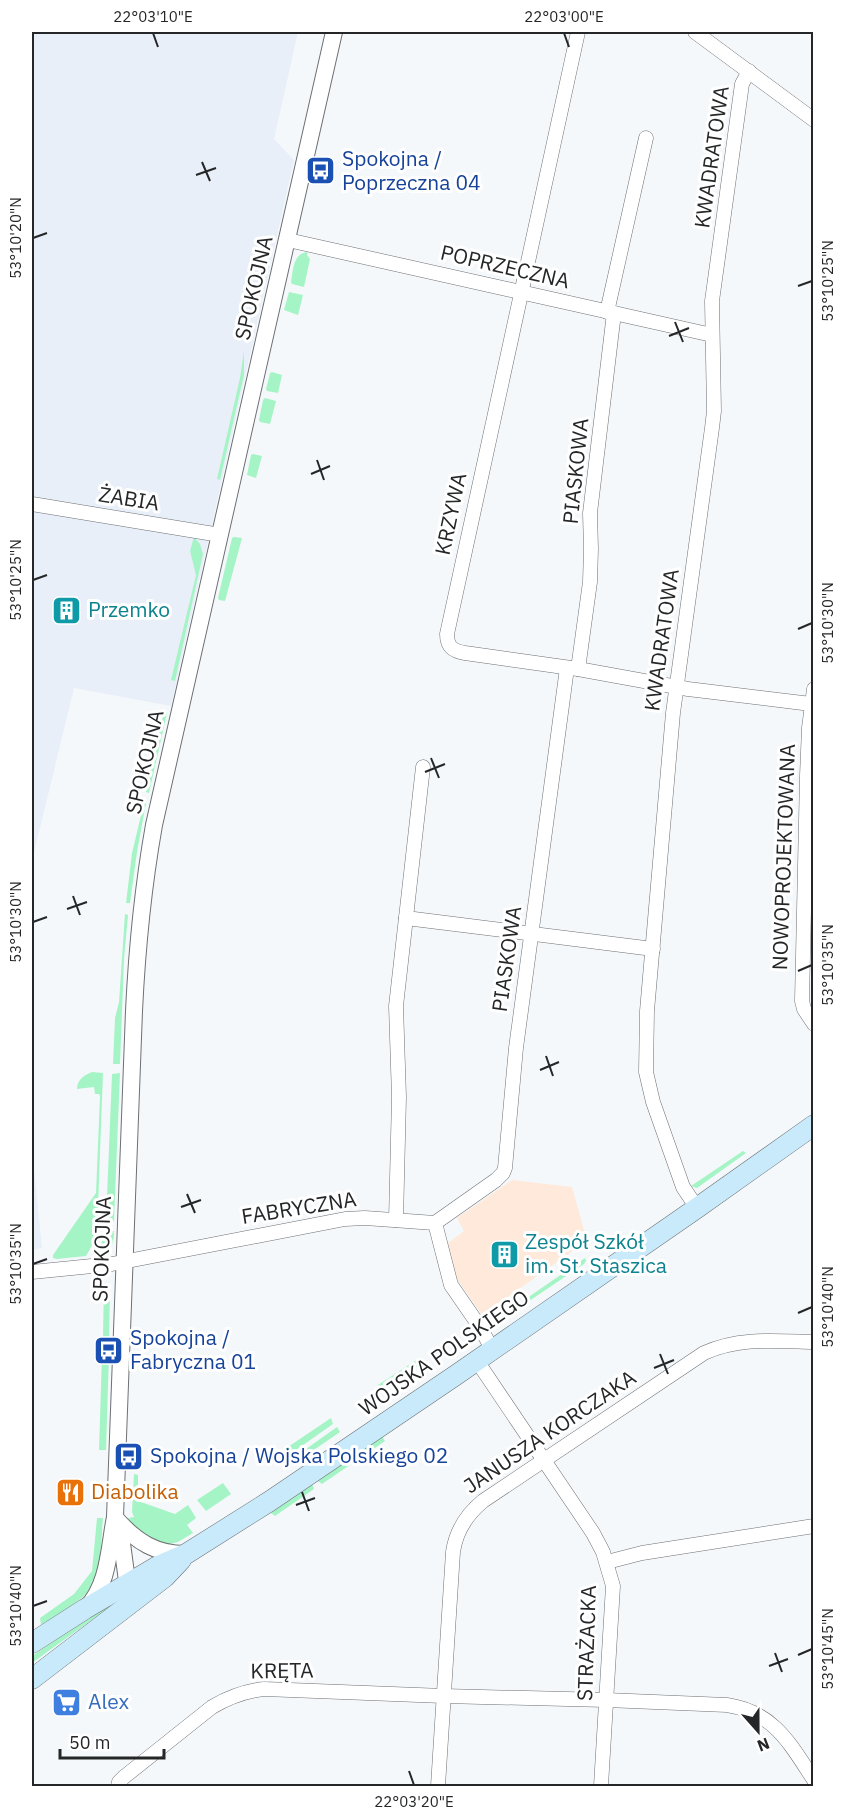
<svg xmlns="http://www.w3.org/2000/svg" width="845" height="1818" font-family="'IBM Plex Sans',sans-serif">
<rect width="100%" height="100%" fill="#f5f8fb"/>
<g fill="#e8eff9">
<polygon points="32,32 298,32 274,139 294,160 171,706 74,688 32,861"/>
<polygon points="32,1148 42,1248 32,1250"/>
</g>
<polygon fill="#fee9da" points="512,1180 572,1187 587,1241 482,1315 457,1279 448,1243 464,1231 457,1218"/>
<g fill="#a5f4c5">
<path d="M308 252 307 255 310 259 304 287 292 284 291 282C293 270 293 253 308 252Z"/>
<polygon points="289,292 303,295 298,315 284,310"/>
<polygon points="244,351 244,375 220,480 217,479 240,378"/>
<polygon points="272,372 282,375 278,393 267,391 266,389 270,373"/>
<polygon points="265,398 276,401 270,424 260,422 259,420 263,400"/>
<polygon points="253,454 262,456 256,478 247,475 251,455"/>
<polygon points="194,537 200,544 203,554 175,681 171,680 196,575 190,551"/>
<polygon points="234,537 242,538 225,601 219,600 218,598 232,538"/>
<polygon points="164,712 167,713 149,793 146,792"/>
<polygon points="144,803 146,803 137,852 130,903 126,903 132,853"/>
<polygon points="125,914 128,915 124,959 120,1064 113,1064 115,1018 119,1002"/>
<path d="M92 1072 103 1073 97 1233 95 1240 86 1256 57 1259 53 1258V1255L96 1193 100 1096 99 1094H95L94 1087 77 1089C77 1080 84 1075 92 1072Z"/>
<polygon points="120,1073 114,1221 106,1221 112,1074"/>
<polygon points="743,1151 746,1153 697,1188 691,1186"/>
<path d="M107 1231H114C114 1245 111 1252 98 1258V1250Z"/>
<polygon points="585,1258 586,1261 584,1264 498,1322 494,1321"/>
<polygon points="104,1282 108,1287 110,1293 109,1337 103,1337"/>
<polygon points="102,1354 109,1354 106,1450 99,1450"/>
<polygon points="421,1357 424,1362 381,1390 378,1385"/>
<polygon points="331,1418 333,1424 286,1457 282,1451"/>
<polygon points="337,1427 340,1432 292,1465 289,1461"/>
<polygon points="382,1436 385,1441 322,1484 318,1481"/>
<polygon points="134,1474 138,1475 138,1501 175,1514 188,1505 196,1518 187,1525 193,1533 178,1542 165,1545 134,1529 128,1518 134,1517 132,1512"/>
<polygon points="223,1483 231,1494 206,1511 197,1500"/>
<polygon points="312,1484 314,1489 275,1516 271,1513"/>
<path d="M97 1518H103C101 1539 102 1564 93 1584 85 1601 56 1615 41 1625L40 1618 74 1594 92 1571Z"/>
<polygon points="104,1607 108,1608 32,1663 32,1656"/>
</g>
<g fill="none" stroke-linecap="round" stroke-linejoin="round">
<defs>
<g id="minor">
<path d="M578 32 447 634C447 647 453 651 465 653L578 669 688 689 811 704"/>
<polyline points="695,32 814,120"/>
<polyline points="288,240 712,335"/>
<polyline points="607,312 646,138"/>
<polyline points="32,504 220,535"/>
<polyline points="578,669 590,582 591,549 590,513 614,313"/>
<polyline points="814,689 809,728 807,776 802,1001 804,1009 814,1024"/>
<polyline points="406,918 653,949"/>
<polyline points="697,1208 683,1187 653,1102 646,1072 647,1011 673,713 712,428 714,411 712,301 742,84 749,71"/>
<polyline points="396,1220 399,1097 396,1006 423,767"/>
<polyline points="435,1223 496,1180 503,1173 505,1168 516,1048 567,668"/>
<polyline points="32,1272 112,1264 345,1219 365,1218 435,1223 451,1285 480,1327 492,1349"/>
<polyline points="477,1361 593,1533 603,1552 613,1586 601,1786"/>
<polyline points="607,1562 642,1553 814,1526"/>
<path d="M118 1786 119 1782 124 1777 212 1707C229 1697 245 1691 264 1689L444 1696 606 1700 727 1705C774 1712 790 1744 814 1780"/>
<path d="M438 1786 453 1552C456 1531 466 1515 483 1501L704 1353C739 1337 775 1341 814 1342"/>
</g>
<g id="tertiary">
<path d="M117 1520C137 1542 156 1554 185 1554"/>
<polyline points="117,1524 121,1536 129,1596"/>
<path d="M86 1608C109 1586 109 1546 115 1517L134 1011C137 948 143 887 154 825L334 32"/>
</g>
<g id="secondary">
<polyline points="32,1643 85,1609 156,1567 186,1554 270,1501 456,1375 697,1208 814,1125"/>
<polyline points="32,1679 165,1577 181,1560"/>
</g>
</defs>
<use href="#minor" stroke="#6d7073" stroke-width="15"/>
<use href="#tertiary" stroke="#6d7073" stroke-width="18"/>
<use href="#secondary" stroke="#6d7073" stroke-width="21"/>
<use href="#minor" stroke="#fff" stroke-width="14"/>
<use href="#tertiary" stroke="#fff" stroke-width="16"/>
<use href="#secondary" stroke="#c9eafa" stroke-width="20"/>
</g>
<path fill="none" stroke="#252627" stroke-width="2" d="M153 33 158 47M564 33 569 47M202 162 210 181M196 175 216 168M33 238 47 233M798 286 812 281M675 322 683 342M669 336 689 328M317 460 324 480M311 474 330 466M33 580 47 575M798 629 812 623M431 758 439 778M425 772 445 764M73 896 80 915M67 909 87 902M33 922 47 917M798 971 812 965M546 1056 553 1076M540 1070 559 1062M187 1194 195 1213M181 1207 201 1200M33 1264 47 1259M798 1313 812 1307M660 1354 668 1374M654 1368 674 1360M302 1492 309 1511M296 1505 315 1498M33 1606 47 1601M775 1653 782 1672M798 1655 812 1649M769 1666 788 1659M409 1771 414 1785"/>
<defs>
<symbol id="bus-square" viewBox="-11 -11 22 22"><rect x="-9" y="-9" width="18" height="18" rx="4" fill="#1a4fb4" stroke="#fff"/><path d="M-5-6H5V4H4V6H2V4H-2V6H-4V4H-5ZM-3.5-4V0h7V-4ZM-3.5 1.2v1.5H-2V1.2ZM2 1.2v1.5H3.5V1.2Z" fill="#fff"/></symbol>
<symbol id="building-square" viewBox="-11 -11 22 22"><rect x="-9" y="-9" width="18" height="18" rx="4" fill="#0f9aa8" stroke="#fff"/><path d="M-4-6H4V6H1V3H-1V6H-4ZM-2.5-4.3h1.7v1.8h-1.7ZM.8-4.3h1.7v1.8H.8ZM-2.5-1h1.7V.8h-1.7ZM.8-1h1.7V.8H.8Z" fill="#fff"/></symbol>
<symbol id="restaurant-square" viewBox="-11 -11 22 22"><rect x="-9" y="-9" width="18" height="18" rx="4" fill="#e8710a" stroke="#fff"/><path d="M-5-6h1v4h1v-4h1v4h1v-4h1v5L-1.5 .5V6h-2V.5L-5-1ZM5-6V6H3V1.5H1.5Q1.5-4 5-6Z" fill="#fff"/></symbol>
<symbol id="supermarket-square" viewBox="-11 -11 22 22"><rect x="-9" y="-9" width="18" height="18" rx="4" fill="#3f7fe0" stroke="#fff"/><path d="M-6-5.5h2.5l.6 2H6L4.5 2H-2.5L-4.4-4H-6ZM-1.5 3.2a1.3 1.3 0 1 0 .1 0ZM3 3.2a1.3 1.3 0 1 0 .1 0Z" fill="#fff"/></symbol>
</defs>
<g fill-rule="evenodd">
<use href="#bus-square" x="304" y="154" width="33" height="33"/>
<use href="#building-square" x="50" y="594" width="33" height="33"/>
<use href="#building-square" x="488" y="1238" width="33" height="33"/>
<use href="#bus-square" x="92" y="1334" width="33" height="33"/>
<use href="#bus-square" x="112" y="1440" width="33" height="33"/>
<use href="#restaurant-square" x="54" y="1476" width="33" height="33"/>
<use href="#supermarket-square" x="50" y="1686" width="33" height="33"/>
</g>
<g text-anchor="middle" stroke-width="6" stroke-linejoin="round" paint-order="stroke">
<g font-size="21" fill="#252627" stroke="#fff">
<text transform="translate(712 157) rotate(-82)" y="7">KWADRATOWA</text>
<text transform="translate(505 267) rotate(13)" y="7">POPRZECZNA</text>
<text transform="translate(254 288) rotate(-77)" y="7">SPOKOJNA</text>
<text transform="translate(576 471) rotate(-84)" y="7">PIASKOWA</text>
<text transform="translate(129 499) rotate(9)" y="7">ŻABIA</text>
<text transform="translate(451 514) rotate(-78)" y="7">KRZYWA</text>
<text transform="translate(662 640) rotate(-82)" y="7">KWADRATOWA</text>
<text transform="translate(145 762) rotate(-77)" y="7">SPOKOJNA</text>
<text transform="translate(784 857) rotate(-88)" y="7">NOWOPROJEKTOWANA</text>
<text transform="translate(507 959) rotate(-82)" y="7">PIASKOWA</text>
<text transform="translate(299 1208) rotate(-9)" y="7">FABRYCZNA</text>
<text transform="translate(102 1249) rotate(-88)" y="7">SPOKOJNA</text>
<text transform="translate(444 1353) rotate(-35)" y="7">WOJSKA POLSKIEGO</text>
<text transform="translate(550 1432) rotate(-34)" y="7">JANUSZA KORCZAKA</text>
<text transform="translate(587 1643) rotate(-88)" y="7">STRAŻACKA</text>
<text transform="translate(282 1671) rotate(-1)" y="7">KRĘTA</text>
</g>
<g font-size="21" fill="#164399" stroke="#fff" text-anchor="start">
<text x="342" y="166">Spokojna /<tspan x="342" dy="24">Poprzeczna 04</tspan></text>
<text x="130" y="1345">Spokojna /<tspan x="130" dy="24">Fabryczna 01</tspan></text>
<text x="150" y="1463">Spokojna / Wojska Polskiego 02</text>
</g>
<g font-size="21" fill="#0d838f" stroke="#fff" text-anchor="start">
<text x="88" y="617">Przemko</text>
<text x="525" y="1249">Zespół Szkół<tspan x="525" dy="24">im. St. Staszica</tspan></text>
</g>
<g font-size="21" fill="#c56008" stroke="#fff" text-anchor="start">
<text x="91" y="1499">Diabolika</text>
</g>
<g font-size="21" fill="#366cbe" stroke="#fff" text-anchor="start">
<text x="88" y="1709">Alex</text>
</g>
</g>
<rect width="845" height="1818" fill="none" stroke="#ffffff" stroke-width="66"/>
<g transform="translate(758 1731) rotate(159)" stroke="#ffffff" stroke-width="4.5" paint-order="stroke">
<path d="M0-4.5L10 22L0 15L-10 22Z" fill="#252627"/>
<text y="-9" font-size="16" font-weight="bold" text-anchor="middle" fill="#252627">N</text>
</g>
<path d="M60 1749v9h104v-9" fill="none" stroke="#252627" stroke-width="3"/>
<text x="69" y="1749" font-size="18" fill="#252627" stroke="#ffffff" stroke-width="4.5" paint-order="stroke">50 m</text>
<rect x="33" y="33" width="779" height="1752" fill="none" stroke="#252627" stroke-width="2"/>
<g font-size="15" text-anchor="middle" fill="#252627">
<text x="153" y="22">22°03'10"E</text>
<text x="564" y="22">22°03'00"E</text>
<text transform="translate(16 238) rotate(-90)" y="5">53°10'20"N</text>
<text transform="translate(828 281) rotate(-90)" y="5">53°10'25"N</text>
<text transform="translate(16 580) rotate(-90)" y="5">53°10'25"N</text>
<text transform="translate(828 623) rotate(-90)" y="5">53°10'30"N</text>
<text transform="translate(16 922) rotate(-90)" y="5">53°10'30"N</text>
<text transform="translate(828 965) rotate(-90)" y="5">53°10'35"N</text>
<text transform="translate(16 1264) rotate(-90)" y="5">53°10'35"N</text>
<text transform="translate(828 1307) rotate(-90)" y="5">53°10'40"N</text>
<text transform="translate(16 1606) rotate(-90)" y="5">53°10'40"N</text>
<text transform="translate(828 1649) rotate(-90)" y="5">53°10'45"N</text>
<text x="414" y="1807">22°03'20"E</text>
</g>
</svg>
